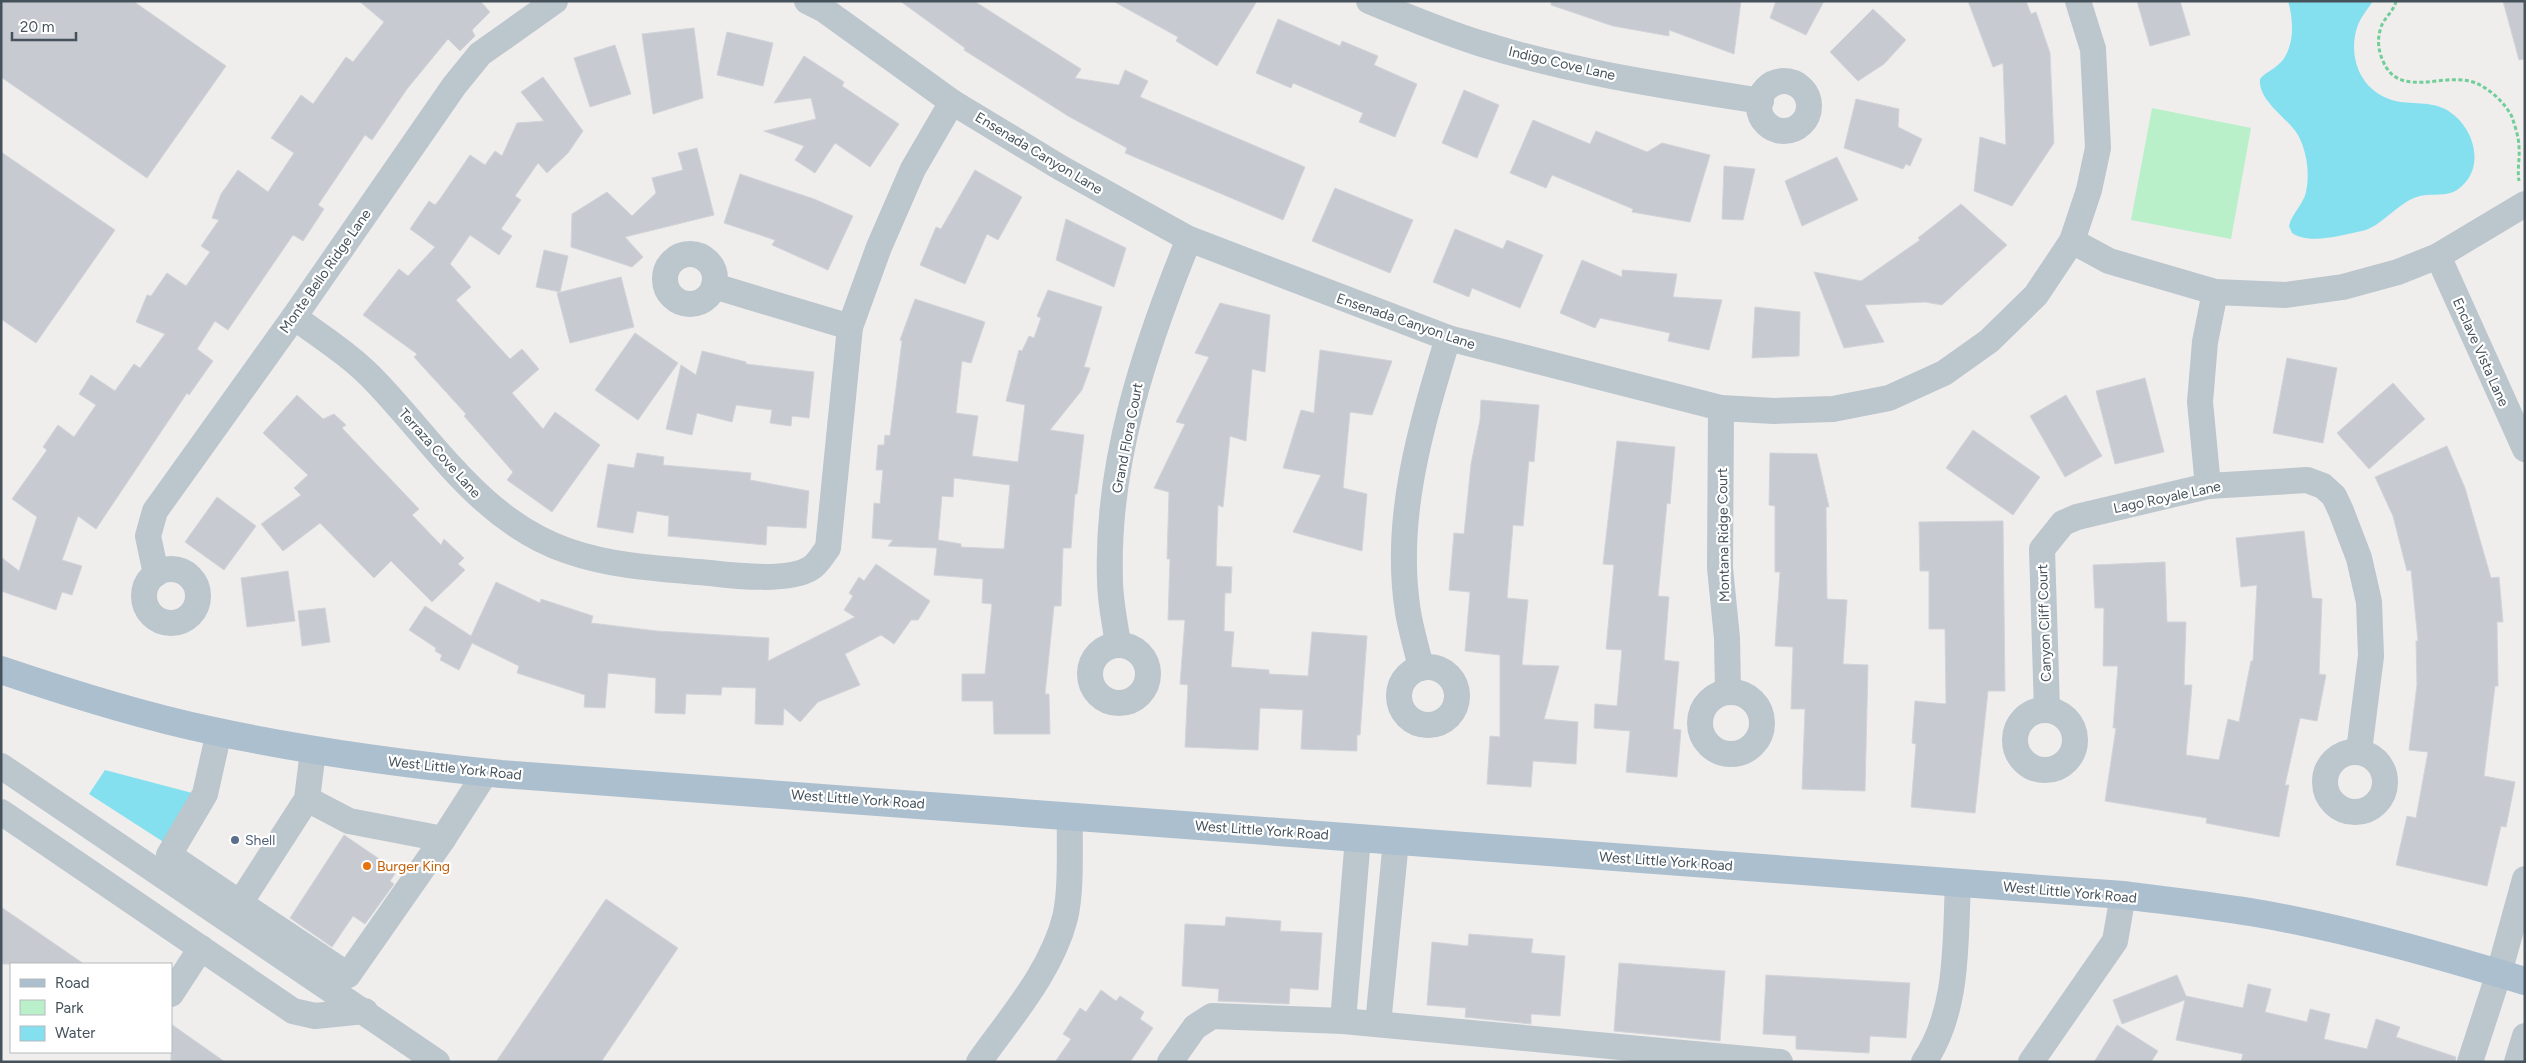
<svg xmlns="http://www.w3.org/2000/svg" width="2526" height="1063" font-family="Figtree,sans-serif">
<rect width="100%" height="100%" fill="#f0eded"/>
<polygon fill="#b9f0ca" points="2152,108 2251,128 2231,239 2131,220"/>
<g fill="#84e0ef">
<path d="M2288 1H2373C2367 10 2359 19 2356 31 2349 59 2361 89 2389 99 2407 106 2427 100 2445 109 2474 124 2488 169 2457 190 2446 197 2432 193 2420 196 2397 202 2382 227 2362 231 2342 235 2310 245 2292 233L2289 226C2292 213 2303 205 2306 192 2310 173 2307 152 2298 135 2287 117 2258 101 2260 79 2266 72 2273 70 2279 64 2295 49 2294 21 2288 1Z"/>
<polygon points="105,770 196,794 165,843 89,794"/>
</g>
<g fill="#c7cad0" stroke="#d1d4d9" fill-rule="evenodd">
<polygon points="1,1 133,1 226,66 147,178 1,77"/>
<polygon points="359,1 480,1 490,12 472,30 475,36 460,51 448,39 407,89 372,140 365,135 318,205 324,209 303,241 293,235 228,330 215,321 197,349 213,361 189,395 187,393 96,529 78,516 62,560 82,566 72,595 62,592 56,610 1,591 1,557 19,571 37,517 12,499 47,450 43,447 58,425 74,437 96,405 79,394 91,375 115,391 134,364 140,368 165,334 136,322 147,295 151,296 167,273 186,286 210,252 201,246 219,220 212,218 221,194 238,170 268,192 294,153 271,138 301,95 313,104 346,57 353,62 384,22"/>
<polygon points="900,1 974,1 1081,69 1075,78 1119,85 1125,70 1148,81 1140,97 1305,167 1283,220 1125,153 1127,148 1068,116 964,50 965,48"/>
<polygon points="1113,1 1257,1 1217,66 1176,41 1178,37"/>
<polygon points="1551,1 1741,1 1734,54 1669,30 1669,36 1613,26 1551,5"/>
<polygon points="1776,1 1824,1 1806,35 1770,18"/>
<polygon points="1968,1 2026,1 2031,14 2036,12 2050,53 2054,143 2012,206 1974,191 1980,137 2006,145 2003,63 1993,67"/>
<polygon points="2137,1 2180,1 2190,35 2150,46"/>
<polygon points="2503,1 2525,1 2525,59 2519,60"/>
<polygon points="1873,9 1906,40 1884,64 1858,81 1830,52"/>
<polygon points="1278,19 1340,46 1342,41 1378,56 1374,65 1417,84 1395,137 1359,122 1363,113 1293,83 1291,88 1256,73"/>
<polygon points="694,28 703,98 653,114 642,34"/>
<polygon points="727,32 773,43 763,86 717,75"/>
<polygon points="615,45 631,94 590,107 574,58"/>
<polygon points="804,56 844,82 842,86 899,124 870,167 835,143 815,173 795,160 804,146 764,131 816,119 811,98 774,103"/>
<polygon points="543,77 583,131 568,153 547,173 538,163 515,196 521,200 501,229 512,236 499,255 470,235 450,264 471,287 456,300 510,359 522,349 539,369 512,393 543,429 555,412 600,445 552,512 507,480 513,472 464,416 466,414 414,357 417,354 363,315 399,269 408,276 435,247 410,229 429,201 435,205 440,199 470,155 485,165 495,151 502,156 517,123 544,121 521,92"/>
<polygon points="1464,90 1499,105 1477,158 1442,143"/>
<polygon points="1856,99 1899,109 1898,127 1922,139 1910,166 1906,164 1903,169 1844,148"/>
<polygon points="1533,120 1590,144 1596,131 1647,152 1662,143 1710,155 1690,222 1632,212 1633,209 1552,175 1546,188 1510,173"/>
<polygon points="697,148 714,215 625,237 643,257 632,267 571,247 572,214 607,192 632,216 656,193 652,178 683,170 678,153"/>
<polygon points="1,152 115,230 36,343 1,319"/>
<polygon points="1837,157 1858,200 1802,226 1785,181"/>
<polygon points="1724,166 1755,169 1743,220 1722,219"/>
<polygon points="975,170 1022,197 998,240 987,234 965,284 920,265 936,227 941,229"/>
<polygon points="740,174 814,199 853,216 828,270 772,245 775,240 724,223"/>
<polygon points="1335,188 1413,220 1390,273 1312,241"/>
<polygon points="1961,204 2007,245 1942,305 1925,302 1865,305 1884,342 1844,348 1814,272 1861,281 1920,240 1918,238"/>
<polygon points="1066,219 1126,248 1114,287 1056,260"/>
<polygon points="1455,229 1503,249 1507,240 1543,255 1520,308 1472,288 1469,297 1433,282"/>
<polygon points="544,250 568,256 560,292 536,287"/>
<polygon points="1582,260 1622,277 1622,270 1677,274 1673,297 1722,300 1709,350 1668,341 1670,333 1600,318 1595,328 1560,313"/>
<polygon points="621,277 634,327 570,343 557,293"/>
<path d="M1048 290 1102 307 1084 367 1090 368 1082 390 1050 430 1084 435 1077 494H1075L1071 548H1063L1061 606H1054L1045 694H1049L1050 734H994L993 701H962V674H985L992 604 982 603 983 579 934 575 937 548 888 546 893 540 872 538 874 503 880 504 883 470H876L878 445H884L885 435 890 436 902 341 900 340 915 299 985 322 971 363 962 361 956 413 978 416 972 456 1018 462 1025 405 1006 401 1019 350 1022 351 1029 336 1034 338 1041 318 1037 316ZM954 478 1010 485 1004 549 961 547V544L938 540 942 496 953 497Z"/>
<polygon points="1220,303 1270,315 1265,372 1252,369 1246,441 1230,436 1223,507 1218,505 1216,566 1232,567 1231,593 1225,593 1224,631 1234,632 1231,667 1269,670 1269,674 1308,676 1312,632 1367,636 1360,735 1357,735 1357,751 1301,749 1303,710 1260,708 1258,750 1185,747 1188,685 1180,684 1185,620 1168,620 1170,559 1167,559 1169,492 1154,488 1185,424 1176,422 1209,357 1195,353"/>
<polygon points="1755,307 1800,312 1799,356 1752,358"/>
<polygon points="635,333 678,363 638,420 595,390"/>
<polygon points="1320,350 1392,361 1372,415 1350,412 1343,488 1367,494 1362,551 1293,532 1321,475 1283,468 1301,410 1314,413"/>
<polygon points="702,351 746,362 746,364 814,372 809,418 792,416 791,426 770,423 772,410 736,405 732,422 697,413 692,435 666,429 681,365 696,375"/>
<polygon points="2287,358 2337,368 2323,443 2273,433"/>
<polygon points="2145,378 2164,452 2115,464 2096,391"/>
<polygon points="2393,383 2425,419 2369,469 2337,433"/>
<polygon points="297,395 323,419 334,414 346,425 342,428 419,509 412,515 441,545 444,539 464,558 458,564 465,570 432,602 391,561 374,578 320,523 283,551 261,524 301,495 294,488 308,475 263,433"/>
<polygon points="2066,395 2102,456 2065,477 2030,416"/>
<polygon points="1481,400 1539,405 1534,462 1529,461 1523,526 1513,525 1507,598 1528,600 1522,665 1559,666 1544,719 1578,722 1576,764 1533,761 1531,787 1487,784 1490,736 1500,737 1500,655 1465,651 1470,592 1449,590 1454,533 1464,534 1471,464 1480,420"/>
<polygon points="1973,430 2040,477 2013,515 1946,468"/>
<polygon points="1617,441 1675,447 1670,504 1667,503 1658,596 1669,597 1664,660 1679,662 1673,729 1681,730 1677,777 1626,772 1630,731 1594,728 1595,704 1617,706 1622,650 1606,649 1614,565 1603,564"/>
<polygon points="2447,446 2465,488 2491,578 2499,577 2503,622 2497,622 2498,686 2495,686 2484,776 2515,782 2506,827 2501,826 2487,886 2396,865 2407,816 2416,818 2428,752 2409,750 2417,685 2416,641 2418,641 2411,570 2407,571 2393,516 2375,477"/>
<polygon points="637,453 664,457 663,465 751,473 750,480 809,491 806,528 767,526 766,545 668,536 669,516 637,511 633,533 597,527 608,464 634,468"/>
<polygon points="1770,453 1817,454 1829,507 1826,507 1827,599 1847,600 1843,664 1868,665 1865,791 1802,789 1805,709 1791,709 1793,647 1775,646 1780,572 1775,572 1775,506 1769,505"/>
<polygon points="217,497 256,526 224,570 185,542"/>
<polygon points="2003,521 2005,691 1988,691 1975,813 1911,807 1916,744 1912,743 1915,701 1946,704 1945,629 1929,629 1929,571 1920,571 1919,522"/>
<polygon points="2304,531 2312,598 2322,599 2319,674 2326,675 2317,721 2300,718 2285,785 2289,785 2279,837 2206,823 2207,818 2105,801 2116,728 2113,728 2118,666 2103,666 2104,608 2095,608 2093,565 2165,562 2167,622 2186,622 2184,685 2192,685 2186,755 2219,760 2228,719 2239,722 2251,661 2253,661 2257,585 2241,587 2236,538"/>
<polygon points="876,564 930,601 918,620 911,620 894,644 881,635 845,654 860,685 818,702 800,722 784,708 783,725 755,724 756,688 722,687 721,695 686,694 685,714 655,713 656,678 608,673 605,708 584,707 585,695 517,673 519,666 472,643 459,670 440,660 442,655 435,651 436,648 409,630 425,606 471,636 496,582 540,603 541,599 593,616 591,623 657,631 769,638 768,661 855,617 844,610 853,596 849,593 859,577 864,581"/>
<polygon points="288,571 295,621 247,627 241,578"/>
<polygon points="325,608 330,642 302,646 298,611"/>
<polygon points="344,835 397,871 390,881 394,884 365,924 353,916 332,947 290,918"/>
<polygon points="606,899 678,948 601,1062 496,1062"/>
<polygon points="1,907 84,964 1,964"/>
<polygon points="1226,917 1281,921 1280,931 1322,933 1318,990 1290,988 1289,1004 1218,1001 1219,989 1182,986 1185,924 1225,926"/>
<polygon points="1469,934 1533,939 1531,953 1565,956 1560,1016 1531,1014 1531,1024 1465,1017 1466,1008 1427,1005 1432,942 1468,946"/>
<polygon points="1619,963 1725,971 1720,1041 1614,1031"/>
<polygon points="1766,975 1910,983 1906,1038 1870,1036 1869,1053 1796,1049 1796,1036 1763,1034"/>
<polygon points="2177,975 2186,996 2243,1008 2248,984 2271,989 2265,1012 2307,1022 2310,1009 2330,1014 2324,1039 2367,1049 2376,1019 2400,1027 2396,1037 2456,1057 2455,1062 2241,1062 2243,1054 2176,1040 2185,1000 2122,1024 2113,1000"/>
<polygon points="1101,990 1116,1001 1120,996 1144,1012 1140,1019 1153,1028 1130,1062 1055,1062 1071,1039 1063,1034 1080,1008 1086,1012"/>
<polygon points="171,1024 225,1062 171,1062"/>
<polygon points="2117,1025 2158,1051 2151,1062 2094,1062"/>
</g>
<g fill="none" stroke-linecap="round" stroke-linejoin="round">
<path stroke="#70cf99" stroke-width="3" stroke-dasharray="4 2.5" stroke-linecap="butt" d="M2396 1C2394 11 2384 18 2381 27 2377 39 2378 50 2383 61 2398 98 2440 74 2469 81 2485 84 2505 102 2512 117 2515 126 2519 138 2519 147 2520 159 2517 169 2519 181"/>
<g stroke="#bbc6cd" stroke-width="26">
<polyline points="807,1 823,9 952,102 1061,168 1189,239 1448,338 1721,408 1774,411 1833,409 1889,398 1944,373 1989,341 2036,295 2072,241 2089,190 2098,148 2093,49 2078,1"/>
<path d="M1369 1C1405 16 1441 31 1479 43 1570 72 1666 86 1761 101"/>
<circle cx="1784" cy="106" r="25"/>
<polyline points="2072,241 2109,261 2215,292 2286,295 2343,287 2398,272 2438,256 2525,204"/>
<circle cx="690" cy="279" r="25"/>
<polyline points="2438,256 2525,449"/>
<polyline points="714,286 850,327"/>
<path d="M294 317C323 338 353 357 377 383 436 445 483 522 568 551 614 567 663 569 710 573 735 576 790 582 811 568 818 564 823 554 828 548L850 327 879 247 913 169 952 102"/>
<polyline points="1721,408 1720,568 1727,638 1728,692"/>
<polyline points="2208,486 2200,402 2205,342 2215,292"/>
<circle cx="171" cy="596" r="27"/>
<polyline points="156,574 148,536 155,511 294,317 454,86 480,54 555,1"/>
<path d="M1118 644C1115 623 1110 601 1110 580 1106 463 1145 347 1189 239"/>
<circle cx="1119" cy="674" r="29"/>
<circle cx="1428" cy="696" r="29"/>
<path d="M1421 668C1417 649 1411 631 1408 612 1393 519 1421 426 1448 338"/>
<circle cx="1731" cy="723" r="31"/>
<polyline points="2047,710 2042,549 2063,523 2077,517 2208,486 2307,480 2323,486 2334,496 2341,511 2359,558 2369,602 2371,656 2359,751"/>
<circle cx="2045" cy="740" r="30"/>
<polyline points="219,732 205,794 169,855 240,903"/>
<polyline points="313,751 307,799 240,903 348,975 443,839 486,772"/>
<circle cx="2355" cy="782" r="30"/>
<polyline points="1,766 437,1062"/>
<polyline points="307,799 349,821 443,839"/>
<polyline points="1,812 293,1011 315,1016 365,1011"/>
<polyline points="171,994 201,948"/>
<polyline points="1343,1021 1358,837"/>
<polyline points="1378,1024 1396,841"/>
<path d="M979 1062C1010 1018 1051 972 1065 918 1072 888 1069 847 1070 816"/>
<polyline points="1170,1062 1195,1027 1212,1016 1343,1021 1780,1062"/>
<path d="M1924 1062C1959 1010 1955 944 1958 883"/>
<polyline points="2031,1062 2115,941 2123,895"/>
<polyline points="2470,1062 2499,973 2525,879"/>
<polyline points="2517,1062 2525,1036"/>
</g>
<path stroke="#abbfce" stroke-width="28" d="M1 670C69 693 138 715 209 730 305 751 403 764 501 774L2123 895C2169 901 2216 906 2262 914 2351 930 2438 955 2525 981"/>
</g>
<circle fill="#5c6f8a" stroke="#fff" stroke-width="2" cx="235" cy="840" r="5"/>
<circle fill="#e8710a" stroke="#fff" stroke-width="2" cx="367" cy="866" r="5"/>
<g text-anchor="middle" stroke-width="4.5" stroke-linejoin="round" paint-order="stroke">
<g font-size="14" fill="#45525b" stroke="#fff">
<text transform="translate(1562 63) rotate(13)" y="5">Indigo Cove Lane</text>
<text transform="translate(1039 153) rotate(31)" y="5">Ensenada Canyon Lane</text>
<text transform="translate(325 271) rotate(-55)" y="5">Monte Bello Ridge Lane</text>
<text transform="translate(1406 321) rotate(19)" y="5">Ensenada Canyon Lane</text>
<text transform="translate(2481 352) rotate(66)" y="5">Enclave Vista Lane</text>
<text transform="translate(1127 438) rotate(-79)" y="5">Grand Flora Court</text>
<text transform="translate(440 453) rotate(48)" y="5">Terraza Cove Lane</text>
<text transform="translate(2167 497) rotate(-12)" y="5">Lago Royale Lane</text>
<text transform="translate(1723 535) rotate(-91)" y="5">Montana Ridge Court</text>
<text transform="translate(2044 623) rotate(-92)" y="5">Canyon Cliff Court</text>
<text transform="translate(455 768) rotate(6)" y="5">West Little York Road</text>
<text transform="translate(858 799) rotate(4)" y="5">West Little York Road</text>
<text transform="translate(1262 830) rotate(4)" y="5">West Little York Road</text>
<text transform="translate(1666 861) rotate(4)" y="5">West Little York Road</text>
<text transform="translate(2070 892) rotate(5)" y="5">West Little York Road</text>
</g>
<g font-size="14" fill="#4e5e75" stroke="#fff" text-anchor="start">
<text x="245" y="845">Shell</text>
</g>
<g font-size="14" fill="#c56008" stroke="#fff" text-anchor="start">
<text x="377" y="871">Burger King</text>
</g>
</g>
<rect width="2526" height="1063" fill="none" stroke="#45525b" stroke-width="5"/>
<rect x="10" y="963" width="162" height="90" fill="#ffffff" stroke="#b5babd"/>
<rect x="20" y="979" width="25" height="8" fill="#abbfce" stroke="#b5babd"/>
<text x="55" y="988" font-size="15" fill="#45525b">Road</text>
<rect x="20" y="1000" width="25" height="15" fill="#b9f0ca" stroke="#b5babd"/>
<text x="55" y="1013" font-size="15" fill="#45525b">Park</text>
<rect x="20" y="1026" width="25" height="15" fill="#84e0ef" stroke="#b5babd"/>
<text x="55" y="1038" font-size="15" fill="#45525b">Water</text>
<path d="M12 32v8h64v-8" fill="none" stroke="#45525b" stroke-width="2.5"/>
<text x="20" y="32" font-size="15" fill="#45525b" stroke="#ffffff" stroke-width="4" paint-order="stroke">20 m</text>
</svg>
